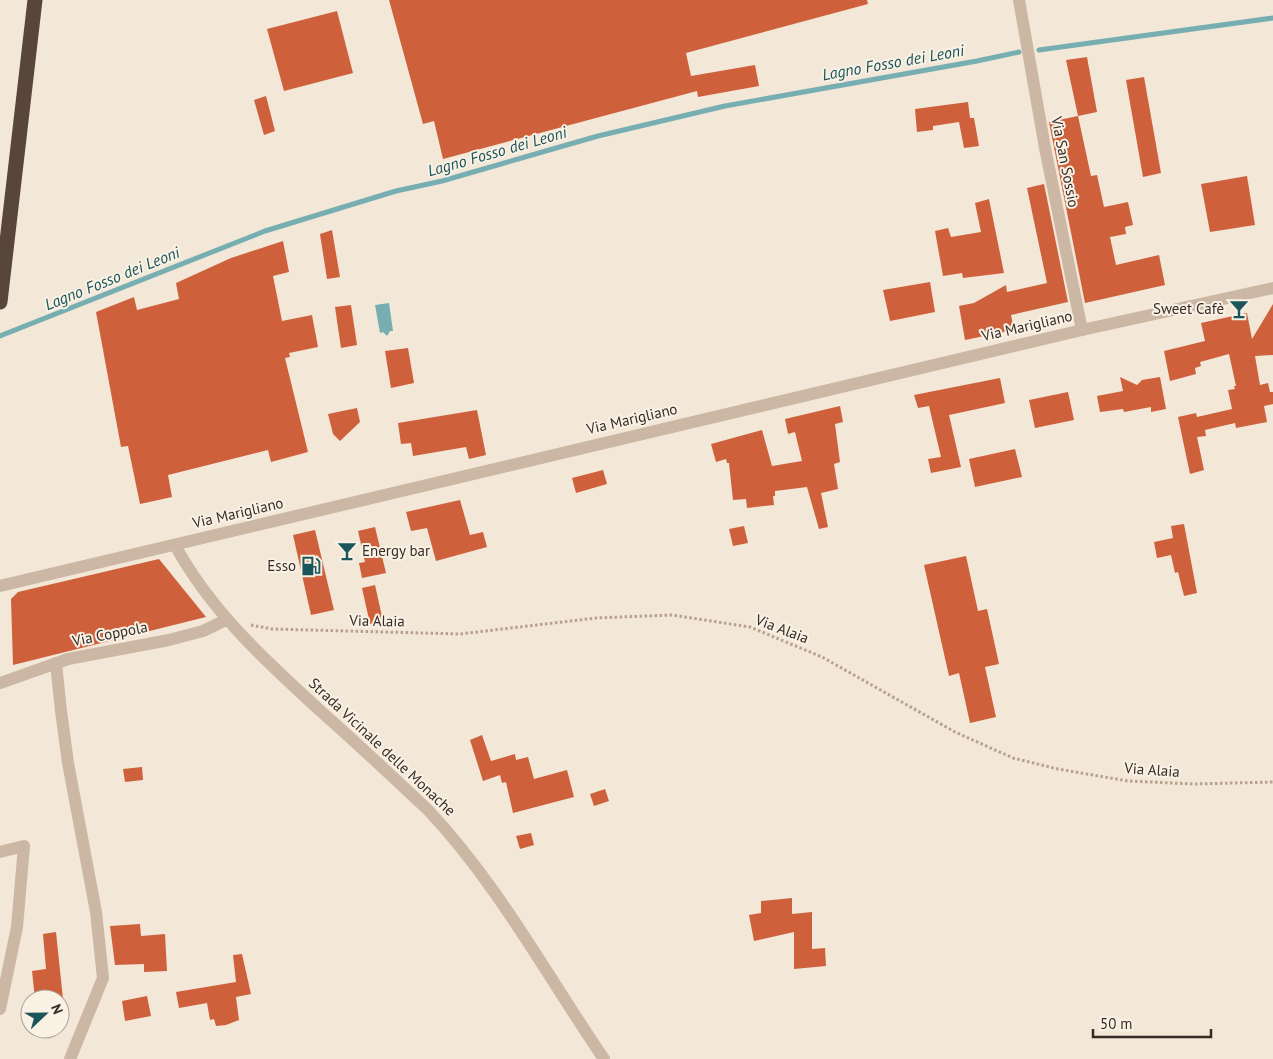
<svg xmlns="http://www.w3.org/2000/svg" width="1273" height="1059" font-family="'PT Sans',sans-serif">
<rect width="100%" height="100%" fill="#f3e7d8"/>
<polygon fill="#76aeb2" points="389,303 393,331 390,331 387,336 383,332 380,333 375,305"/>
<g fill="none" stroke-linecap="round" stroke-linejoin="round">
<g stroke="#76aeb2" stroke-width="5">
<polyline points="1039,50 1273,18"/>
<polyline points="0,336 265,231 396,191 442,181 598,136 725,106 977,61 1019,52"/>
</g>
</g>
<g fill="#ce613b">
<polygon points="389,0 867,0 868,4 686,53 691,76 755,65 759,86 698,97 697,91 443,159 434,121 423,124"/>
<polygon points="337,11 353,73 284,91 267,29"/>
<polygon points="1087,57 1097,112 1078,116 1066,60"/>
<polygon points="1144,77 1161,173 1143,177 1126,80"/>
<polygon points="266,96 275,131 264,135 254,100"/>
<polygon points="968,102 970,118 974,118 979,146 964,148 959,122 933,126 933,130 917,132 915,109"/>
<polygon points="1078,116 1091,176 1097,175 1104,207 1128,202 1133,225 1125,227 1126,234 1110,237 1116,265 1159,255 1165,285 1085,303 1049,122"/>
<polygon points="1247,176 1255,225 1210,232 1201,184"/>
<polygon points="1044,184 1068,302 1011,315 1014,330 965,340 959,306 974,303 1006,285 1007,292 1047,283 1027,188"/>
<polygon points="989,199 1004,273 963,278 962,273 943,276 935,231 948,228 951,237 981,232 975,203"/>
<polygon points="332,230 340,277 327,279 320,234"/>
<polygon points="283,241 289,272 273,276 282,321 312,315 318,347 289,353 290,357 285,358 308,452 271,462 268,450 168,475 172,497 140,504 128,446 121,447 96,312 134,297 137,310 179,299 176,283 231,258"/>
<polygon points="930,282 935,312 890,321 883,290"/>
<polygon points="1273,304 1273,355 1255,356 1260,385 1268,383 1270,392 1273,392 1273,404 1264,406 1267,422 1236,428 1235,423 1205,430 1206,436 1197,437 1204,470 1190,474 1178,417 1196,413 1197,417 1232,409 1228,390 1235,389 1234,386 1236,386 1229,354 1200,362 1201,366 1195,368 1196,374 1170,381 1164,351 1205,341 1201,323 1247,313 1252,339"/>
<polygon points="351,305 357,345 341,348 335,307"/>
<polygon points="408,348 414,383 391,388 385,351"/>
<polygon points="1120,377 1137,385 1142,380 1160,377 1166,409 1151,412 1151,407 1124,412 1123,409 1100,412 1097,396 1123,391"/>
<polygon points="1000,378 1005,403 949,415 961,467 931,473 928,459 941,457 929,406 918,408 914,395"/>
<polygon points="1068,392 1074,420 1035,428 1029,400"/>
<polygon points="840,406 843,422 835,424 840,462 834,464 838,489 821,493 828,527 819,529 807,487 775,491 775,496 773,496 774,505 747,508 746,499 733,500 729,463 727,463 726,459 716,462 711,444 762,430 772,466 802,461 795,432 788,434 785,419"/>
<polygon points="357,408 360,422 340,441 333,434 328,414"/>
<polygon points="477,410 486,455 469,459 466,447 413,456 411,443 401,444 398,423"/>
<polygon points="1015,449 1022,477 975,487 969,459"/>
<polygon points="603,470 607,484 576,493 572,478"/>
<polygon points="460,500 470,535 483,532 487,547 436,561 427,528 411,531 406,512"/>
<polygon points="1184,524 1197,593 1184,596 1178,572 1175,573 1171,555 1157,558 1154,542 1173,538 1171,526"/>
<polygon points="744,526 748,543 733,546 729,529"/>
<polygon points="375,527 386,573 362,578 359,563 365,562 358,531"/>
<polygon points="315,530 334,610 311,615 293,535"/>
<polygon points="966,556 978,611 987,609 999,664 985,667 996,717 970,723 959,673 949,676 924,565"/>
<polygon points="159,559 206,617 13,665 11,599 18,592"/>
<polygon points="375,585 383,621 370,624 362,588"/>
<polygon points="482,735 491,761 515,754 516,760 528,757 534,779 567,770 574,797 513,813 506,782 502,783 500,775 483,781 470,740"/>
<polygon points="142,767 143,780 125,782 123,769"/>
<polygon points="605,789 609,801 594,806 590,794"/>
<polygon points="531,833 534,845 520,849 516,836"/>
<polygon points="792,898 792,914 812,912 812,949 825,948 826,966 794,969 794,932 754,941 749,915 761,913 761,901"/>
<polygon points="140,924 141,936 165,934 167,971 144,972 144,964 115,965 110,926"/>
<polygon points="56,932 63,999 35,999 32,971 46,969 43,934"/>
<polygon points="242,954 251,994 236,997 239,1020 226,1025 216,1026 214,1019 210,1020 207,1003 179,1008 176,992 236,982 233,955"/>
<polygon points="147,996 151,1016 125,1021 122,1001"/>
</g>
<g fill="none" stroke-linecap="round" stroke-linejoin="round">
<polyline stroke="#b7a08e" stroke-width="3" stroke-dasharray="2.5 2.5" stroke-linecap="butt" points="251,625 272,629 460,634 596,618 672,615 750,627 822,657 955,732 1013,758 1058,769 1128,781 1194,784 1273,782"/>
<g stroke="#cbb7a4" stroke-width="12">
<polyline points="1019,0 1045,148 1082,330"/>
<path d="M175 545C211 612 269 664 325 715 360 746 394 778 428 810 498 884 547 976 604 1059"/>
<polyline points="0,586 1082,330 1273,288"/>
<polyline points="56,663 61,711 68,763 96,912 103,978 70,1059"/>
<polyline points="0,683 68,659 169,640 203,631 226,620"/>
<polyline points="0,852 24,846 17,927 0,1009"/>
</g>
<polyline stroke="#58453c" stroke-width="15" points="0,302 35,0"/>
</g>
<defs>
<symbol id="bar-bare" viewBox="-9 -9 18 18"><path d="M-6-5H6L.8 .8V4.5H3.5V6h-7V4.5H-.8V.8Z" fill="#19555a" stroke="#faf1e5" stroke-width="2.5" paint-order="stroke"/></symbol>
<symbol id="fuel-bare" viewBox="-9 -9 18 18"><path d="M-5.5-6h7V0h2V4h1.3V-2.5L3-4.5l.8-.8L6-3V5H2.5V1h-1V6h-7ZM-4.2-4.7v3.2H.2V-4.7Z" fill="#19555a" stroke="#faf1e5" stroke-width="2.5" paint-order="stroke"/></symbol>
</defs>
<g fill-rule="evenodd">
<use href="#bar-bare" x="1225" y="295" width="28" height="28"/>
<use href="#bar-bare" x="333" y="537" width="28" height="28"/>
<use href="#fuel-bare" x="297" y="552" width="28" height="28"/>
</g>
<g text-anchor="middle" stroke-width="4" stroke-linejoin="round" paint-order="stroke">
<g font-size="15" fill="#362b26" stroke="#faf1e5">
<text transform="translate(1065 162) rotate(79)" y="5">Via San Sossio</text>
<text transform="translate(1027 326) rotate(-13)" y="5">Via Marigliano</text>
<text transform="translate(632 419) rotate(-13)" y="5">Via Marigliano</text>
<text transform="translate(238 513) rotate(-13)" y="5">Via Marigliano</text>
<text transform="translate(377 621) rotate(1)" y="5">Via Alaia</text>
<text transform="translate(782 629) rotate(21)" y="5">Via Alaia</text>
<text transform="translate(110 634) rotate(-11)" y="5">Via Coppola</text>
<text transform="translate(382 747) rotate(43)" y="5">Strada Vicinale delle Monache</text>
<text transform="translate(1152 770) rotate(4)" y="5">Via Alaia</text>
</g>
<g font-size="15" fill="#362b26" stroke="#faf1e5" text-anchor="end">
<text x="1224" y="314">Sweet Cafè</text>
<text x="362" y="556" text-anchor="start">Energy bar</text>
<text x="296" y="571">Esso</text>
</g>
<g font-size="16" font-style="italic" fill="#19555a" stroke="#faf1e5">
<text transform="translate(893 62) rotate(-10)" y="6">Lagno Fosso dei Leoni</text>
<text transform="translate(497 151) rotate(-16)" y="6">Lagno Fosso dei Leoni</text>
<text transform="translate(112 278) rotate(-22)" y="6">Lagno Fosso dei Leoni</text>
</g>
</g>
<g transform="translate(45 1014) rotate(68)"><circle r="24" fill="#faf1e5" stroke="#aca299"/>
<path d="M0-4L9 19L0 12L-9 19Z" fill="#19555a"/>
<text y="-8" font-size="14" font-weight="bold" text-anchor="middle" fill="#362b26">N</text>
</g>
<path d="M1093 1029v8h118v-8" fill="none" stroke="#362b26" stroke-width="2.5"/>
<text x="1100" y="1029" font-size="15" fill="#362b26" stroke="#faf1e5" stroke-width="4" paint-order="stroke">50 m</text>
</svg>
